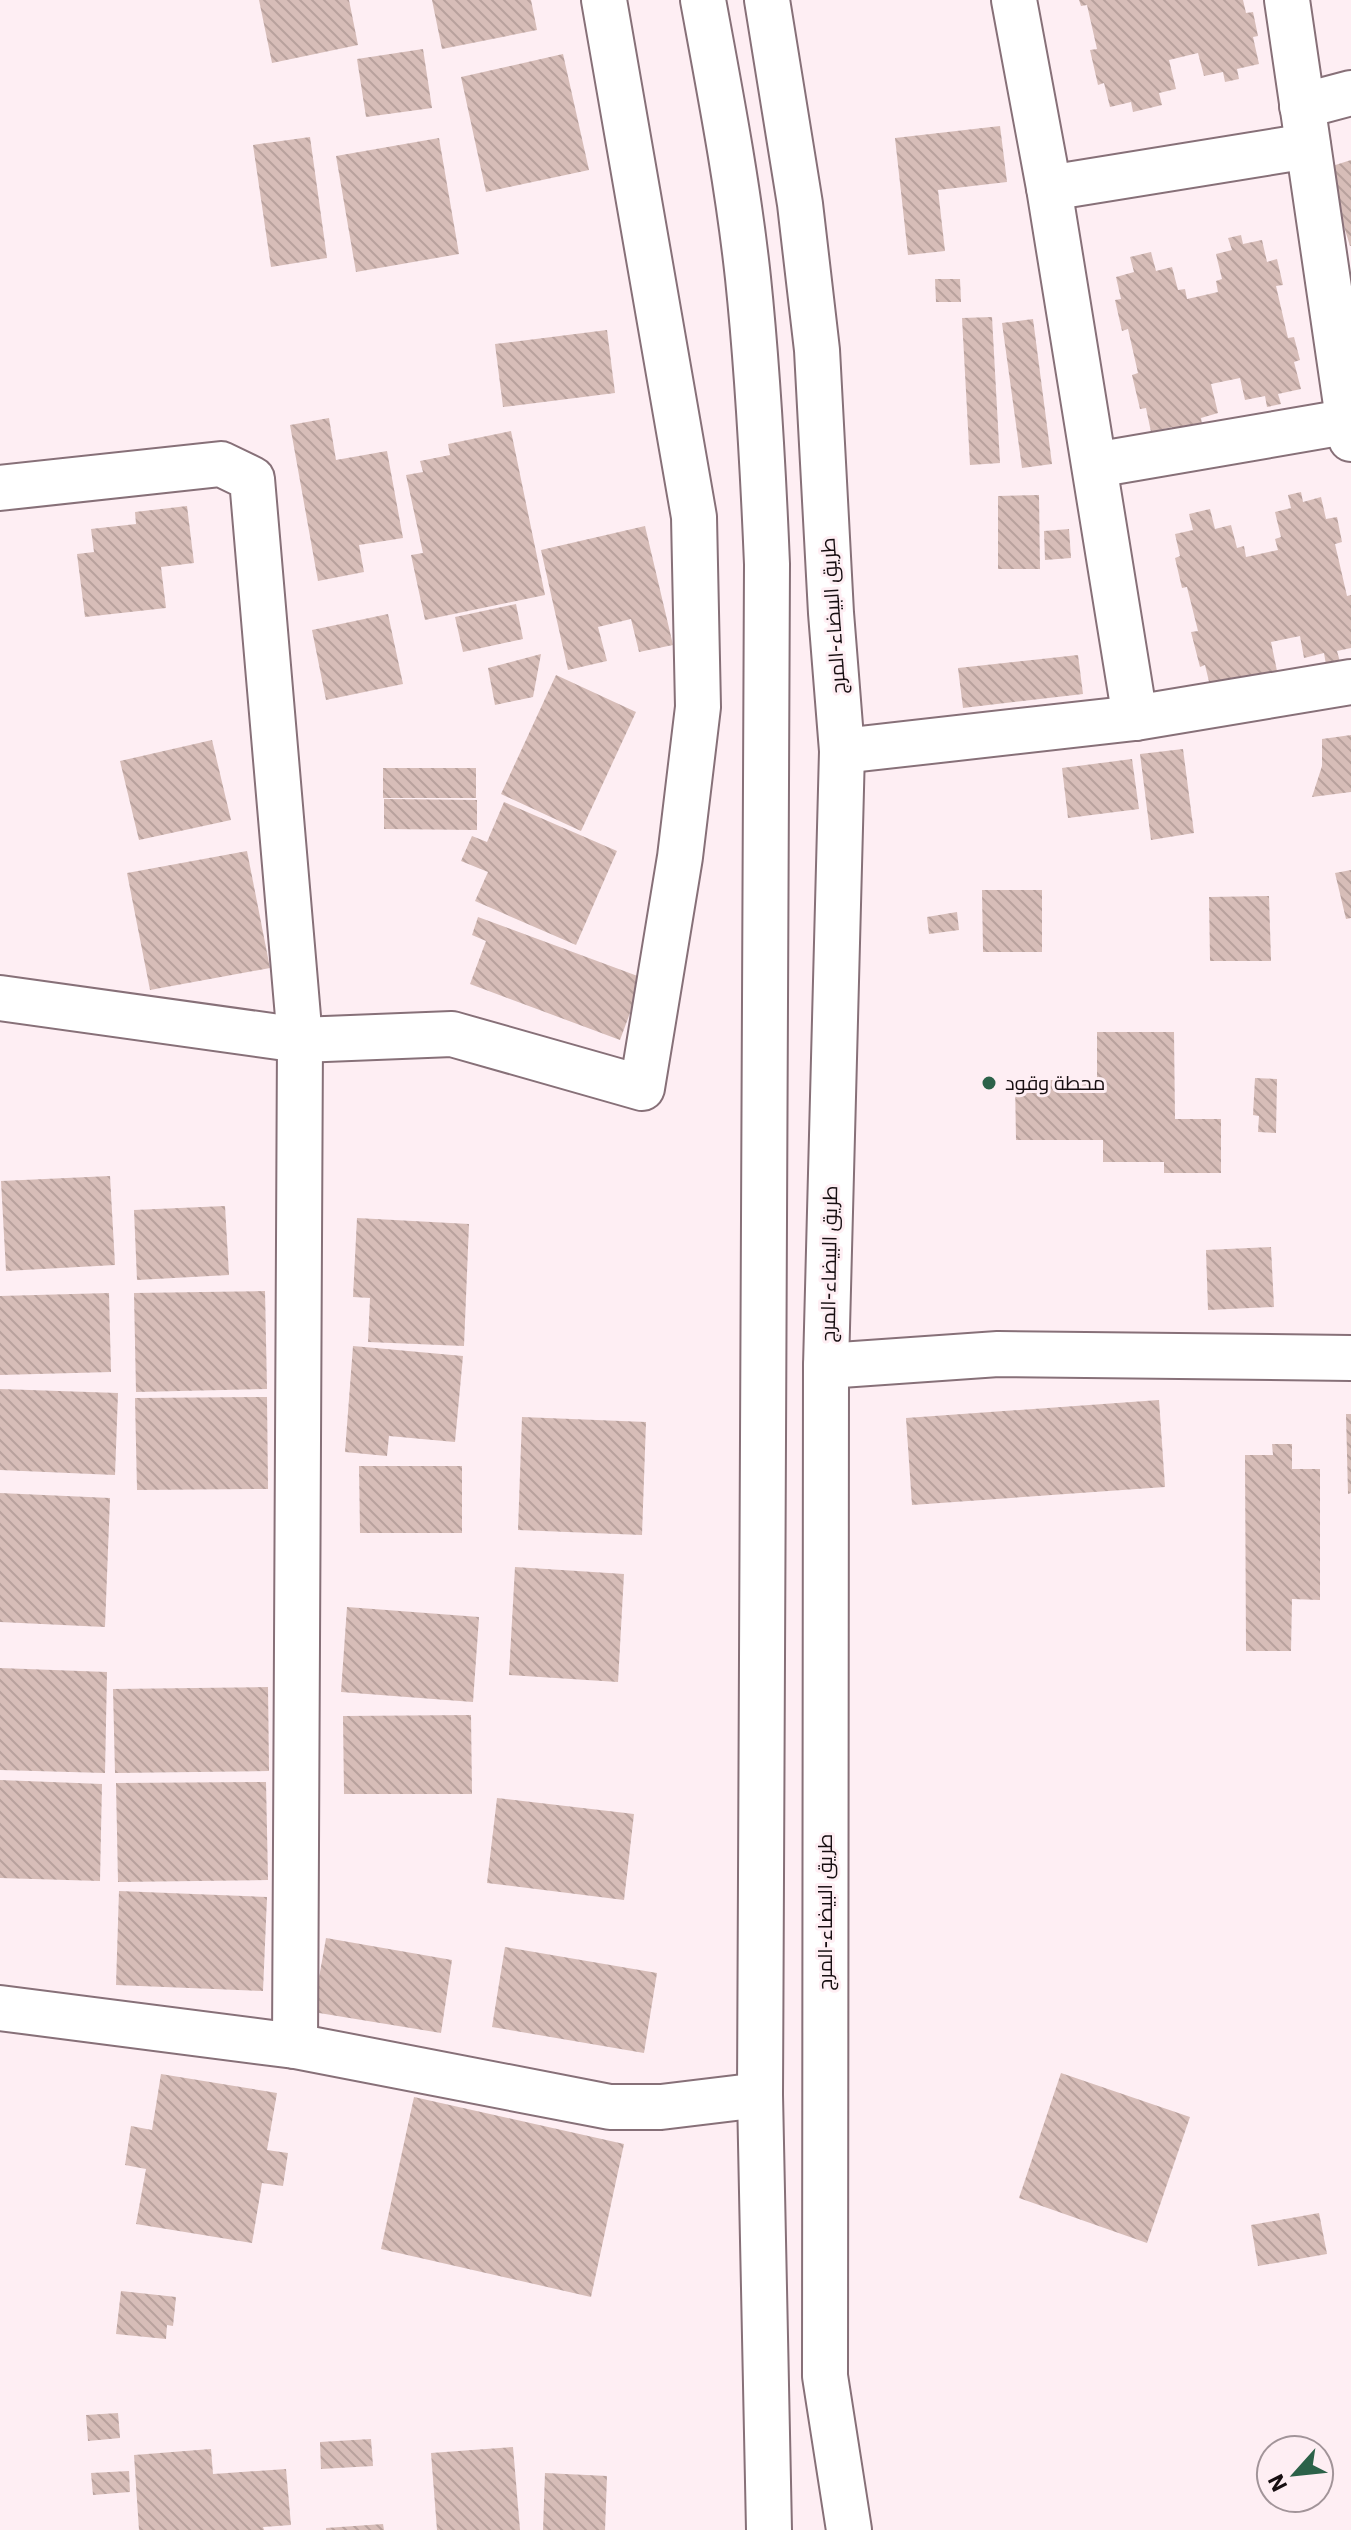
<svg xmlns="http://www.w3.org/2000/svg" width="1351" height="2530" font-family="'IBM Plex Sans',Cairo,sans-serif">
<defs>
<pattern id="building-back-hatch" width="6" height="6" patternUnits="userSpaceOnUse" patternTransform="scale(2)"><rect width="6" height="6" fill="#d7bdb8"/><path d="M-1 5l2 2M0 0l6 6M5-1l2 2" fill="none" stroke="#b8a19d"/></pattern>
</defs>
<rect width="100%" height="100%" fill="#feeef3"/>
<g fill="url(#building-back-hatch)">
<polygon points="259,0 349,0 358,45 272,63"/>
<polygon points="432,0 531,0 537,30 442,49"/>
<polygon points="1079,0 1243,0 1246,13 1253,12 1258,36 1253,37 1259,64 1237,69 1239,79 1225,82 1223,72 1204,76 1198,53 1169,60 1176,89 1159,93 1162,105 1133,112 1131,102 1110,107 1104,83 1098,85 1090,50 1097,49 1087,5 1081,6"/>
<polygon points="423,49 432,108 366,117 357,59"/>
<polygon points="563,54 589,170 486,192 461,77"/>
<polygon points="1000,126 1007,182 938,190 945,251 908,255 895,138"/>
<polygon points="310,137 327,258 271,267 253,145"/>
<polygon points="439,138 459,254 356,272 336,156"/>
<polygon points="1351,160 1351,246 1350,246 1326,168"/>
<polygon points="1241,235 1243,244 1262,240 1267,262 1277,259 1283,285 1276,286 1288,338 1294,337 1300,360 1294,362 1301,389 1278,394 1281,404 1267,407 1265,396 1245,400 1240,378 1211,384 1218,413 1201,418 1203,430 1175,436 1172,427 1151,432 1146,408 1140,409 1132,375 1138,373 1128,329 1122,331 1115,300 1121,299 1116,277 1134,272 1130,257 1151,252 1156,271 1172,267 1178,290 1185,289 1187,299 1218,292 1216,281 1222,279 1216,254 1232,250 1228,238"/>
<polygon points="935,279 960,279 961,302 936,302"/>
<polygon points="992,317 1000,463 970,465 962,318"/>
<polygon points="1033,319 1052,464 1022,468 1002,323"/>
<polygon points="607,330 615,393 503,407 495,344"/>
<polygon points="329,418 336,460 387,451 403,538 359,545 364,572 318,581 290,425"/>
<polygon points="511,431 545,595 425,620 411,555 423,553 406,475 423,472 420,461 450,455 448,444"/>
<polygon points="1301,492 1303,502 1321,497 1326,519 1337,517 1342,542 1335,544 1347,596 1351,595 1351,648 1337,651 1340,662 1326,665 1324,653 1304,658 1300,636 1271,642 1277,671 1211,690 1205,665 1200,667 1191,632 1198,631 1187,587 1182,588 1175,558 1180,556 1175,534 1193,530 1189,514 1210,509 1215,529 1231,525 1237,548 1244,546 1246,557 1278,550 1275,539 1281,537 1275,512 1291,508 1288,495"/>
<polygon points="1039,495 1040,569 998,569 998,496"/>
<polygon points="187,506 194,563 161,567 166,608 85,617 77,554 94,552 91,529 136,524 135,512"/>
<polygon points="645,526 673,645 639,652 631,619 598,627 607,661 568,670 541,550"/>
<polygon points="1069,529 1071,558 1045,560 1044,531"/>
<polygon points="516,604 523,639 463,652 455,617"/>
<polygon points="388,614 403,684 326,700 312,630"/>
<polygon points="541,654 533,697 495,705 488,668"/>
<polygon points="1078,655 1083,694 963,708 958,668"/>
<polygon points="556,675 636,712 581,831 501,794"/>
<polygon points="1351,735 1351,792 1312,797 1322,766 1322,739"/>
<polygon points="212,740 231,820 139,840 120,761"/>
<polygon points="1183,749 1194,833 1151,840 1140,754"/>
<polygon points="1132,759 1139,809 1068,818 1062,768"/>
<rect x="383" y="768" width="93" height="30"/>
<polygon points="384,799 477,800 477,830 384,829"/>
<polygon points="504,802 617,851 576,945 475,901 488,872 461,861 472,836 487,842"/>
<polygon points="247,851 270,968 150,990 127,873"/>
<polygon points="1351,870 1351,918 1346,919 1335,873"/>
<polygon points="982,890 1042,890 1042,952 983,952"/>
<polygon points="1269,896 1271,961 1210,961 1209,897"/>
<polygon points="957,912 959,930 929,934 927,917"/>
<polygon points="478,917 643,978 620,1040 470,984 486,941 472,935"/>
<polygon points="1097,1032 1174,1032 1175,1119 1221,1119 1221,1173 1164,1173 1164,1162 1103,1162 1103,1140 1016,1140 1015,1080 1097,1080"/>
<polygon points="1255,1078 1277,1079 1276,1133 1258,1132 1259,1116 1253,1115"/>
<polygon points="110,1176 115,1265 6,1271 1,1181"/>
<polygon points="225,1206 229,1275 137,1280 134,1210"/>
<polygon points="357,1218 469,1224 464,1346 368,1342 370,1298 353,1297"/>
<polygon points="1271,1247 1274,1307 1208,1310 1206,1250"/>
<polygon points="265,1291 267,1389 136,1392 134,1293"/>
<polygon points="109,1293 111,1372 0,1375 0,1296"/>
<polygon points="353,1346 463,1356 455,1442 389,1436 387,1456 345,1452"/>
<polygon points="0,1389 118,1393 115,1475 0,1470"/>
<polygon points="267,1397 268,1489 137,1490 135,1398"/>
<polygon points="1159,1400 1165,1487 912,1505 906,1418"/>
<polygon points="1346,1414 1351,1414 1351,1493 1348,1494"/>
<polygon points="522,1417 646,1422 642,1535 518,1530"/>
<polygon points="1272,1444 1292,1444 1292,1469 1320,1469 1320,1600 1292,1599 1291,1651 1246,1651 1245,1455 1273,1455"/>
<polygon points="359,1466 462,1466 462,1533 360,1533"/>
<polygon points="0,1493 110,1498 105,1627 0,1622"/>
<polygon points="515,1567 624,1574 618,1682 509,1675"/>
<polygon points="347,1607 479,1617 473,1702 341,1692"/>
<polygon points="0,1668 107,1672 105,1773 0,1770"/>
<polygon points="268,1687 269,1771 115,1773 113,1689"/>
<polygon points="471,1715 472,1794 344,1794 343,1716"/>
<polygon points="0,1780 102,1784 100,1881 0,1878"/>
<polygon points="266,1782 268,1880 118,1882 116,1783"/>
<polygon points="497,1798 634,1814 624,1900 487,1883"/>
<polygon points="119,1891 267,1897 263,1991 116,1985"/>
<polygon points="326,1938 452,1960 441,2033 313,2012"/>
<polygon points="505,1947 657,1973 644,2053 492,2027"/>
<polygon points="1061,2073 1190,2117 1147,2243 1019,2198"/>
<polygon points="161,2074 277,2093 267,2150 288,2153 283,2186 262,2183 252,2243 136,2224 146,2169 125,2165 131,2126 152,2130"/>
<polygon points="414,2097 624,2144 591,2297 381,2249"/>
<polygon points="1319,2213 1327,2254 1258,2266 1251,2225"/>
<polygon points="121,2291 176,2297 173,2326 167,2325 166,2339 116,2334"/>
<polygon points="118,2413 120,2438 88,2441 86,2415"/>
<polygon points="371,2439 373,2466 321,2469 320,2442"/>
<polygon points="513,2447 520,2530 437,2530 431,2453"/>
<polygon points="211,2449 213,2474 286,2469 291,2525 263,2527 264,2530 139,2530 134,2455"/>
<polygon points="129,2471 130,2492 93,2495 91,2473"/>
<polygon points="545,2473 607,2476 605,2530 543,2530"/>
<polygon points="383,2524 384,2530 326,2530 326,2528"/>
</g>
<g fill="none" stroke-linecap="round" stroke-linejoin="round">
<defs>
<g id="minor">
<polyline points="1014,0 1049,188 1135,718"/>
<polyline points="1287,0 1351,439"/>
<polyline points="1302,106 1351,93"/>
<polyline points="1049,188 1308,146"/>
<polyline points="1095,465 1351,421"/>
<polyline points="0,488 221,464 252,479 300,1040 295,2046"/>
<polyline points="842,751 1135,718 1351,682"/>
<polyline points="0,998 300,1040 452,1034 642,1088 680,857 698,707 694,517 604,0"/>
<polyline points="826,1366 998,1354 1351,1358"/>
<polyline points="0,2008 295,2046 610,2107 661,2107 760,2095"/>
</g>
<g id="highway">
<path d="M703 0C720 92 738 185 748 278 758 373 763 468 767 564L760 2095 769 2530"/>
<polyline points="767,0 800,204 817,350 831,613 842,751 826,1366 825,2376 849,2530"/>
</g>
</defs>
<use href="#minor" stroke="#877078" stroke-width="48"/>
<use href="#highway" stroke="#877078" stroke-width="48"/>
<use href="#minor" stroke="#fff" stroke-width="44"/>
<use href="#highway" stroke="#fff" stroke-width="44"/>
</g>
<circle fill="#2c6249" stroke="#feeef3" stroke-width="3" cx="989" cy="1083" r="8"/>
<g text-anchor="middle" stroke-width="6" stroke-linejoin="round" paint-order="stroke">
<g font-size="20" fill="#170e11" stroke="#feeef3">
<text transform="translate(833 616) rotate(-94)" y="7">طريق البيضاء-المرج</text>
<text transform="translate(829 1264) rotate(-89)" y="7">طريق البيضاء-المرج</text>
<text transform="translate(825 1912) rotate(-90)" y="7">طريق البيضاء-المرج</text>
</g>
<g font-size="20" fill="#170e11" stroke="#feeef3" text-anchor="start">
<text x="1005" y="1090">محطة وقود</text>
</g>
</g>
<g transform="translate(1295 2474) rotate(243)"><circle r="38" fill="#feeef3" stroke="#a29499" stroke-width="2"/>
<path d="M0-6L14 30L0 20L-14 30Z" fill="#2c6249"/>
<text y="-12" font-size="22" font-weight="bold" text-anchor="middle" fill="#170e11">N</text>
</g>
</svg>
